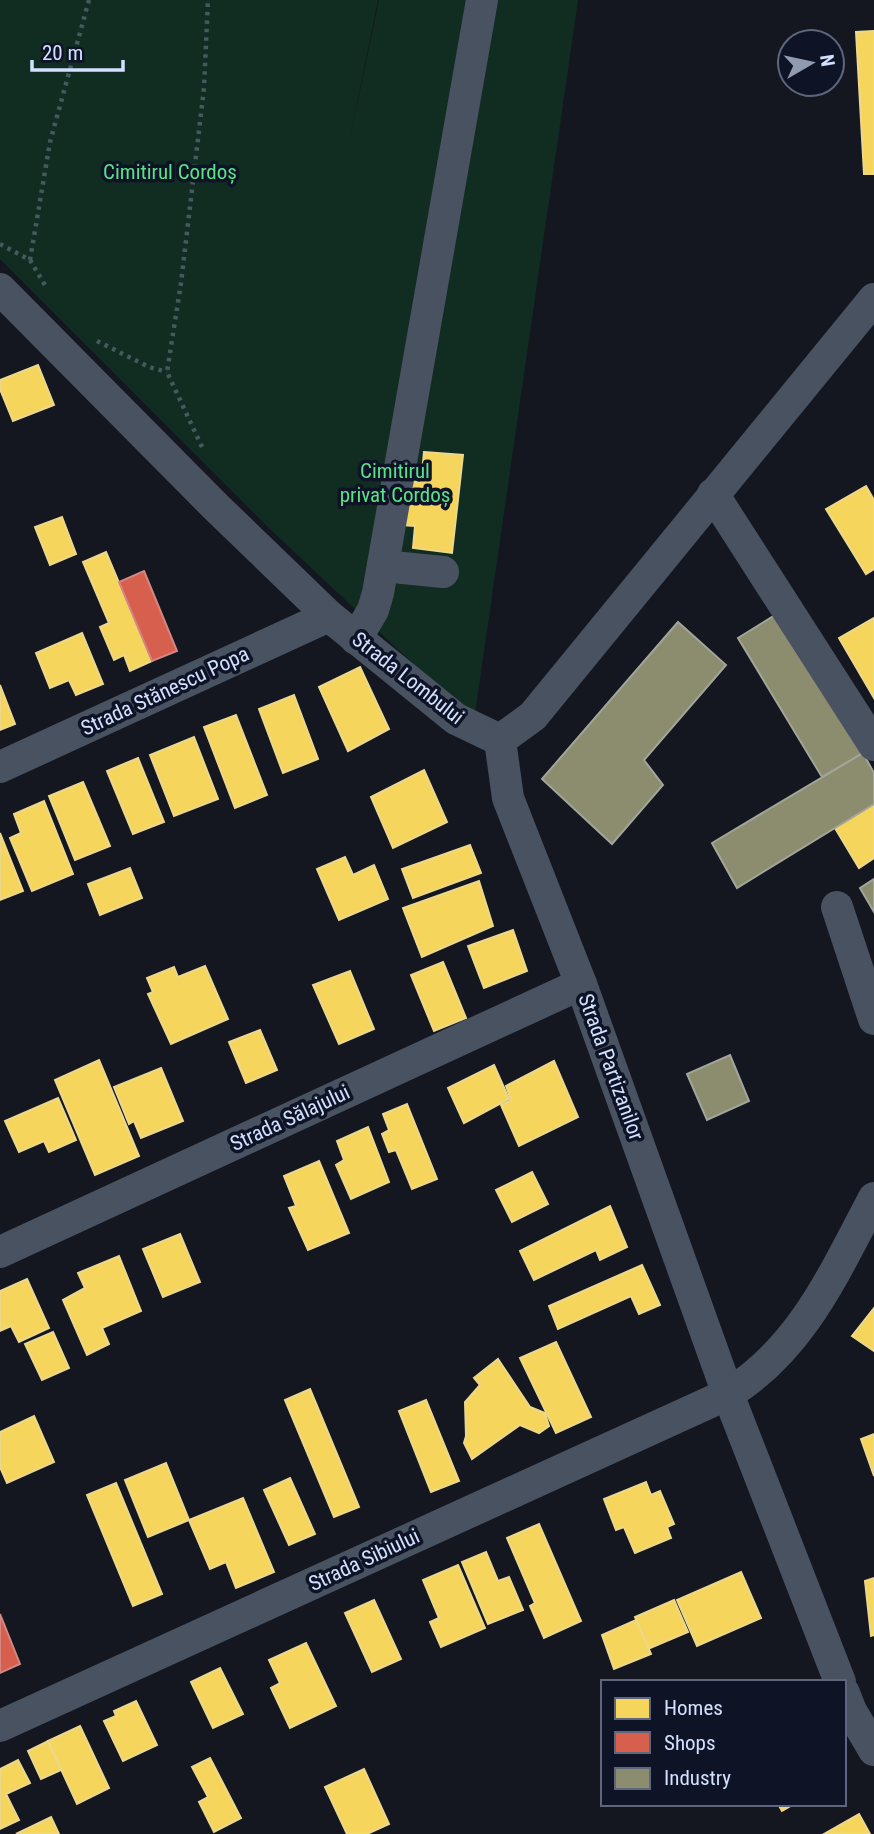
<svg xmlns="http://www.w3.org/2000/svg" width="874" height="1834" font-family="'Roboto Condensed',sans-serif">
<rect width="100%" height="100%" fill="#141720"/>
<polygon fill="#112d22" points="0,0 378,0 348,148 379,0 578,0 474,721 271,530 0,259"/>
<g fill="#f6d55c" stroke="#ecd88d" stroke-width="2">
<polygon points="874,31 874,174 864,174 856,32"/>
<polygon points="38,365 54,405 13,421 0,389 0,380"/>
<polygon points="424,452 463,455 452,553 413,548 415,526 402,525 407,480 421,483"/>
<polygon points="866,486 874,500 874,569 866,574 826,509"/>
<polygon points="62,517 76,554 50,565 35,527"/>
<polygon points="106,552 152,661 130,671 124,655 114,660 100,627 109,623 83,562"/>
<polygon points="874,618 874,698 839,638"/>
<polygon points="82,633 103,684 76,695 69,680 50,688 36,653"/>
<polygon points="360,667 389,729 348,751 319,687"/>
<polygon points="0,685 15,724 0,730"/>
<polygon points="294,695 318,759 283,773 259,709"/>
<polygon points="236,715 267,795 235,808 204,727"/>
<polygon points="194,737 218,799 174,816 150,755"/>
<polygon points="138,758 164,822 133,834 107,771"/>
<polygon points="424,770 447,822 393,848 371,797"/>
<polygon points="83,782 110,846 75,860 49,796"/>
<polygon points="44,801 73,874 32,891 10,838 21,833 14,814"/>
<polygon points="874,804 874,858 859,868 835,828"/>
<polygon points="0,833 23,891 0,900"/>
<polygon points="470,845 481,873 413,898 402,869"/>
<polygon points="345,857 353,875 374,865 388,899 339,920 317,869"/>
<polygon points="130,868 142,898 100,915 88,884"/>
<polygon points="479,881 493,926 422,957 403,908"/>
<polygon points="513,930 527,971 484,988 468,946"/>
<polygon points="443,962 466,1018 434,1031 411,975"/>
<polygon points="205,966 228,1019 171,1044 148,994 153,992 147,978 174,967 178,977"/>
<polygon points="350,971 374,1029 339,1044 313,985"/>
<polygon points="260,1030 277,1070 246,1083 229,1042"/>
<polygon points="99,1060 139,1156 95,1175 55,1080"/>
<polygon points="554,1061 578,1117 519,1146 501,1105 511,1100 506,1086"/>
<polygon points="494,1065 509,1099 464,1123 448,1088"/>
<polygon points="161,1068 183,1121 141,1138 134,1121 129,1124 114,1087"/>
<polygon points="58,1098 76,1140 49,1152 44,1141 19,1152 5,1121"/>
<polygon points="407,1104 437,1179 412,1189 396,1150 389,1152 382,1134 389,1130 383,1114"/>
<polygon points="368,1127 389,1182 351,1199 336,1165 344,1160 337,1141"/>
<polygon points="319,1161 349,1233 308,1250 289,1208 296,1206 284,1176"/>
<polygon points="532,1172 548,1204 512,1222 496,1190"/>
<polygon points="610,1206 627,1247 600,1260 596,1250 534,1280 520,1251"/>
<polygon points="180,1234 200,1282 163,1297 143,1249"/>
<polygon points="119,1256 141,1311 102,1328 109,1344 87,1355 63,1300 85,1288 78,1273"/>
<polygon points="642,1265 660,1305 639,1314 631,1296 558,1329 549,1306"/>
<polygon points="27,1279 49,1328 19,1342 11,1326 0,1331 0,1291"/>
<polygon points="874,1308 874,1351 852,1336"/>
<polygon points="53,1332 69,1368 42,1380 25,1344"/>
<polygon points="556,1342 591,1417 556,1433 520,1358"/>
<polygon points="498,1359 530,1407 545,1413 549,1426 539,1433 520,1425 472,1459 464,1443 466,1436 465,1402 480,1385 474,1378"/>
<polygon points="310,1389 359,1507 334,1517 285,1400"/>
<polygon points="426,1400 459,1481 431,1492 399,1411"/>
<polygon points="34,1416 54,1462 7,1483 0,1467 0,1432"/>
<polygon points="874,1434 874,1476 861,1439"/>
<polygon points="166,1463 189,1520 148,1537 125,1480"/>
<polygon points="290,1478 315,1534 289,1545 264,1490"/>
<polygon points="646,1482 651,1495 660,1491 674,1524 667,1527 671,1538 635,1553 624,1527 616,1530 604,1499"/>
<polygon points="116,1483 162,1594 133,1606 87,1495"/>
<polygon points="243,1498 274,1572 236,1588 226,1562 210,1569 189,1520"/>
<polygon points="539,1524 581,1621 544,1638 530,1606 535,1603 507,1538"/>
<polygon points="486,1552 498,1581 509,1577 523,1610 488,1624 462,1562"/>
<polygon points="458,1565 485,1628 441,1647 430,1622 439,1618 423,1580"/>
<polygon points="741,1572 761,1618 697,1646 677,1600"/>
<polygon points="874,1578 874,1635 871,1636 865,1581"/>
<polygon points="374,1600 401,1659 372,1672 345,1613"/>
<polygon points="674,1600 688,1632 648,1649 635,1617"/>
<polygon points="636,1620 651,1654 614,1669 602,1635"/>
<polygon points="306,1643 336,1706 290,1728 271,1688 280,1683 269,1660"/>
<polygon points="220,1668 243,1714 213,1728 191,1682"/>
<polygon points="136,1701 157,1745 123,1761 104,1721 116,1716 114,1711"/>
<polygon points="80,1726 109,1788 77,1804 48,1741"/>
<polygon points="48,1741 61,1770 41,1779 28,1751"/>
<polygon points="210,1758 241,1818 214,1832 199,1802 208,1797 192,1767"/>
<polygon points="18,1760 30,1783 6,1794 19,1820 0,1829 0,1769"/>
<polygon points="364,1769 389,1824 367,1834 347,1834 325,1787"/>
<polygon points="778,1804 794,1804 782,1811"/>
<polygon points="859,1814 870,1834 824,1834"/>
<polygon points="51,1817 59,1834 16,1834"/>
</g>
<g fill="#d6604d" stroke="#d58682" stroke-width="2">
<polygon points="144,571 177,651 152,661 119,582"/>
<polygon points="0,1614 20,1664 0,1673"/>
</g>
<g fill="#8c8c6e" stroke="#a1a59a" stroke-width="2">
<polygon points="780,612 863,753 822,777 738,638"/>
<polygon points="678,622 726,665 644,760 663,785 612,844 542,779"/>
<polygon points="863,753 874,773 874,804 737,888 712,843"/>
<polygon points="874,879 874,912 860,888"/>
<polygon points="730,1055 749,1101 707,1120 687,1074"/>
</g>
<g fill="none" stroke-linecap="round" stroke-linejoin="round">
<g stroke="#445a5c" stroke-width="4.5" stroke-dasharray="3.5 5" stroke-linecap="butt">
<polyline points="0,244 30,260 46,287"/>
<polyline points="30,260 50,142 89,0"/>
<polyline points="97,341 149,367 167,372"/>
<polyline points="202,447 167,372 181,283 204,88 208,0"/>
</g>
<g stroke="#485261" stroke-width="32">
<polyline points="0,289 216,507 329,616 456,719 500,740"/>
<polyline points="713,494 874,745"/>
<polyline points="383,566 443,572"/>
<polyline points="356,639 373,610 378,593 482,0"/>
<polyline points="500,740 508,798 581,984 728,1394 840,1682"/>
<polyline points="500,740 533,716 874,299"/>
<polyline points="0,767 329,616"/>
<polyline points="837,907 874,1019"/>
<polyline points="0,1252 581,984"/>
<polyline points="844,1693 851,1711 874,1750"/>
<path d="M0 1726 728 1394C802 1349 835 1271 874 1198"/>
</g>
</g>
<g text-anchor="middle" stroke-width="7" stroke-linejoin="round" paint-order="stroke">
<g font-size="21" fill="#5be388" stroke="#0e1426">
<text x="170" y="179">Cimitirul Cordoș</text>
<text x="395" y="478">Cimitirul<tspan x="395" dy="24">privat Cordoș</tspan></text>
</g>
<g font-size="21" fill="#d3e0ff" stroke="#0e1426">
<text transform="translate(408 678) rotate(38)" y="7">Strada Lombului</text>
<text transform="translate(165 691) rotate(-25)" y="7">Strada Stănescu Popa</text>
<text transform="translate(611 1067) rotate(70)" y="7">Strada Partizanilor</text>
<text transform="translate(290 1118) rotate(-25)" y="7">Strada Sălajului</text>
<text transform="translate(364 1560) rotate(-25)" y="7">Strada Sibiului</text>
</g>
</g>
<rect x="601" y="1680" width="245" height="126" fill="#0e1426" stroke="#5d667d" stroke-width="2"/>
<rect x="615" y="1698" width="35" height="21" fill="#f6d55c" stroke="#5d667d" stroke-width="2"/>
<text x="664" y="1715" font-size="21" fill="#d3e0ff">Homes</text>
<rect x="615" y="1732" width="35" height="21" fill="#d6604d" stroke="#5d667d" stroke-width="2"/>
<text x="664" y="1750" font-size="21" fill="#d3e0ff">Shops</text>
<rect x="615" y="1768" width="35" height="21" fill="#8c8c6e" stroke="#5d667d" stroke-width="2"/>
<text x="664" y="1785" font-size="21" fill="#d3e0ff">Industry</text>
<g transform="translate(811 63) rotate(81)"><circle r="33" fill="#0e1426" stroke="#5d667d" stroke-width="2"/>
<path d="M0-5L12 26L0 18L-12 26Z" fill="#909ab1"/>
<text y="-10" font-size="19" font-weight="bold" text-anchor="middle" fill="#d3e0ff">N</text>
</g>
<path d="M32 60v10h91v-10" fill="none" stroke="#d3e0ff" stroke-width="3.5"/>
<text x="42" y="60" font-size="21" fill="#d3e0ff" stroke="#0e1426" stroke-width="5" paint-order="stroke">20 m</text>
</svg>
